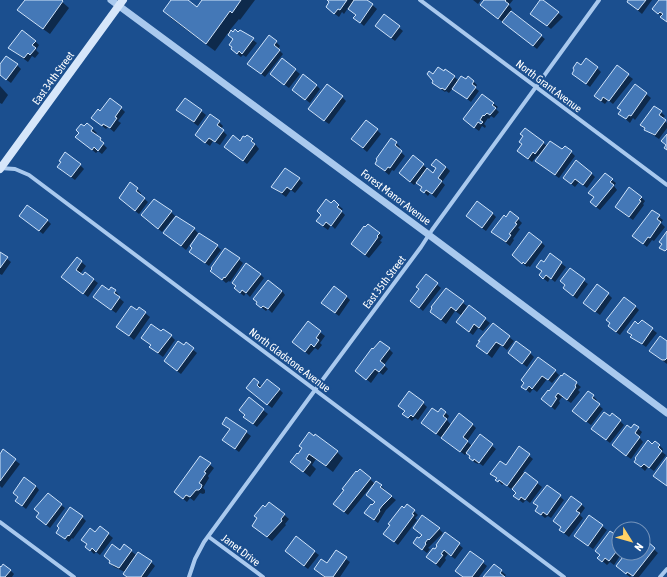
<svg xmlns="http://www.w3.org/2000/svg" width="667" height="577" font-family="'Asap Condensed',sans-serif">
<rect width="100%" height="100%" fill="#1b4f8f"/>
<g fill="#0007">
<polygon points="25,0 60,0 69,8 50,34 25,16 19,10"/>
<polygon points="173,0 186,0 197,8 203,0 255,0 240,20 239,19 230,30 234,33 239,33 240,31 257,43 246,57 243,55 241,57 236,53 234,40 228,33 215,51 172,19 164,11"/>
<polygon points="328,0 368,0 369,2 377,9 364,26 355,18 357,15 348,8 344,14 342,12 339,17 331,11 330,3"/>
<polygon points="473,0 481,0 478,4"/>
<polygon points="486,0 513,0 509,5 512,9 510,12 545,39 537,49 486,9"/>
<polygon points="542,0 563,17 551,29 536,17"/>
<polygon points="630,0 652,0 642,14 628,2"/>
<polygon points="660,0 667,0 667,21 653,9"/>
<polygon points="384,15 403,31 395,41 376,26"/>
<polygon points="35,41 39,45 36,50 39,53 35,58 32,56 28,62 9,48"/>
<polygon points="276,42 280,46 278,49 283,54 265,77 249,64"/>
<polygon points="282,59 300,74 289,88 271,74"/>
<polygon points="17,65 21,69 11,83 0,75 0,66"/>
<polygon points="582,66 597,68 601,72 590,87 573,74"/>
<polygon points="617,67 633,79 613,104 608,100 605,104 599,100"/>
<polygon points="446,70 459,81 473,81 477,85 475,88 479,91 471,102 453,88 449,93 446,91 445,92 438,87 434,75 444,72"/>
<polygon points="316,85 320,89 310,103 297,93"/>
<polygon points="635,85 651,98 635,120 633,118 630,123 620,114"/>
<polygon points="0,86 8,95 2,104 0,103"/>
<polygon points="482,95 498,107 496,109 499,112 494,118 491,116 489,119 488,118 484,124 486,126 485,128 482,126 479,131 468,123"/>
<polygon points="342,97 346,101 329,124 313,113"/>
<polygon points="186,99 206,115 198,126 182,114"/>
<polygon points="121,108 125,112 118,121 121,123 114,132 108,127 106,129 97,122 100,112"/>
<polygon points="661,112 665,116 662,119 667,123 667,128 659,139 650,133 641,125"/>
<polygon points="219,122 223,126 221,129 227,135 220,145 213,141 210,146 200,139"/>
<polygon points="87,124 97,133 95,135 104,143 103,144 107,148 102,154 98,151 96,153 81,141 80,133"/>
<polygon points="377,130 381,134 367,152 352,139"/>
<polygon points="524,136 543,143 547,146 571,152 575,156 559,178 540,164 539,157 537,156 532,162 518,151 522,145 520,142"/>
<polygon points="252,140 259,149 247,164 226,147 240,142"/>
<polygon points="396,143 400,147 398,149 405,156 394,171 392,170 389,175 376,164"/>
<polygon points="80,165 84,169 75,180 62,171"/>
<polygon points="423,165 433,174 437,169 432,165 446,167 450,171 442,182 445,185 436,198 430,193 428,196 422,190 423,188 417,182 414,185 404,177"/>
<polygon points="591,173 595,177 587,188 579,182 575,187 564,178"/>
<polygon points="299,179 303,183 295,193 291,190 286,197 272,187"/>
<polygon points="612,180 616,183 614,186 617,190 600,210 595,206 595,198 590,193"/>
<polygon points="137,189 141,193 140,195 148,202 139,214 124,202"/>
<polygon points="641,197 645,201 643,204 644,205 633,220 620,211"/>
<polygon points="334,202 343,209 341,211 345,215 335,229 331,225 328,230 321,225"/>
<polygon points="652,211 663,220 661,223 665,227 654,241 652,240 647,247 633,236"/>
<polygon points="171,212 175,216 162,232 142,215"/>
<polygon points="492,213 496,217 486,231 471,220"/>
<polygon points="20,216 47,220 51,224 43,234"/>
<polygon points="507,218 518,219 522,223 518,228 520,229 513,239 514,240 510,246 497,236"/>
<polygon points="194,229 198,233 186,250 165,233"/>
<polygon points="379,233 383,237 380,241 382,242 369,258 356,248"/>
<polygon points="541,242 545,246 530,267 528,266 527,267 518,259"/>
<polygon points="217,246 221,250 209,266 190,252"/>
<polygon points="226,249 243,263 230,282 229,281 226,283 212,271"/>
<polygon points="0,253 11,262 2,275 0,274"/>
<polygon points="550,255 566,267 555,282 550,278 548,282 544,279 540,275 543,272 537,267 544,263"/>
<polygon points="77,258 86,266 80,274 83,276 85,273 98,283 88,297 62,277"/>
<polygon points="570,270 588,284 577,299 568,292 566,285"/>
<polygon points="260,274 264,278 250,297 246,293 244,296 239,292"/>
<polygon points="426,275 441,288 423,311 411,301 420,289"/>
<polygon points="446,290 467,306 462,314 463,315 469,307 490,323 483,331 478,328 473,335 461,326 462,316 455,311 446,324 431,312"/>
<polygon points="109,291 115,291 119,295 118,297 124,302 116,313 99,301"/>
<polygon points="282,291 285,295 272,313 268,309 266,311 257,304"/>
<polygon points="608,294 612,298 600,315 589,307"/>
<polygon points="346,296 350,300 339,316 327,307"/>
<polygon points="635,306 639,310 620,335 613,330"/>
<polygon points="139,308 150,317 134,340 122,330"/>
<polygon points="642,321 657,333 646,347 636,340 628,332 639,325"/>
<polygon points="308,323 325,336 320,343 322,345 318,350 315,348 309,355 298,346"/>
<polygon points="493,324 514,341 507,350 501,345 492,358 478,346"/>
<polygon points="161,333 171,336 175,340 163,357 155,351 151,347 152,346 142,338"/>
<polygon points="667,342 667,364 654,354"/>
<polygon points="186,344 197,353 181,374 169,365"/>
<polygon points="389,349 393,353 384,365 388,369 383,375 379,372 371,383 356,371"/>
<polygon points="509,353 530,353 534,357 527,367"/>
<polygon points="555,371 559,375 552,383 547,379 537,392 533,389 530,393 523,387 525,383 522,380"/>
<polygon points="565,374 581,387 578,390 580,392 571,403 562,397 559,401 560,403 555,410 542,399 550,392"/>
<polygon points="254,380 262,387 279,389 283,393 272,408 251,392"/>
<polygon points="593,396 597,400 595,402 603,409 591,425 578,415"/>
<polygon points="249,399 268,414 257,427 248,420 246,415"/>
<polygon points="423,403 427,407 418,420 415,418 412,421 404,414 406,411"/>
<polygon points="445,412 449,416 447,420 451,425 472,424 476,428 467,441 472,446 480,436 496,449 483,466 479,463 478,464 474,462 467,452 465,455 427,427 438,413"/>
<polygon points="610,417 620,421 624,425 610,443 597,433"/>
<polygon points="227,418 251,436 239,452 223,440 231,430 223,423"/>
<polygon points="634,425 642,432 639,437 643,442 631,459 617,449"/>
<polygon points="653,445 659,445 663,449 662,452 666,455 654,471 648,467 645,471 635,462"/>
<polygon points="520,448 533,459 523,472 542,487 530,503 526,500 523,503 519,500 515,496 517,493 512,488 511,489 504,483 502,485 492,473 506,467"/>
<polygon points="303,449 337,452 343,458 333,472 316,459 312,465 316,469 310,477 291,462"/>
<polygon points="3,451 20,464 2,488 0,486 0,456"/>
<polygon points="200,457 214,468 208,476 209,478 203,488 205,490 205,493 203,494 200,493 194,501 190,498 187,502 175,492"/>
<polygon points="370,479 375,484 377,482 385,490 384,491 396,500 386,510 378,523 365,513 376,502 374,486 372,485 348,515 339,508"/>
<polygon points="36,486 39,490 26,509 16,501 19,498 14,493"/>
<polygon points="547,486 564,500 551,518 548,516 545,518 536,511 539,507"/>
<polygon points="270,503 289,519 285,524 286,525 272,541 257,529 266,509"/>
<polygon points="581,504 585,508 580,515 583,518 569,537 560,530"/>
<polygon points="61,505 65,508 50,528 41,521 40,514"/>
<polygon points="414,511 418,515 415,518 417,520 398,545 385,534"/>
<polygon points="589,516 607,530 593,549 575,536"/>
<polygon points="82,517 86,521 73,539 72,538 69,542 57,533"/>
<polygon points="100,527 113,538 100,555 96,552 94,554 90,550 95,533"/>
<polygon points="439,529 443,533 428,548 430,549 427,553 418,546 419,540"/>
<polygon points="445,533 463,548 455,559 448,554 445,558 446,560 440,568 428,557 435,550"/>
<polygon points="296,538 319,555 308,569 290,555"/>
<polygon points="619,539 619,553 622,553 614,565 610,562 607,565 599,558"/>
<polygon points="647,543 658,553 639,577 634,577 632,575 630,577 621,570 639,553 643,553 643,547"/>
<polygon points="121,551 131,551 136,555 151,562 155,566 147,577 127,577 125,572 114,567 110,563"/>
<polygon points="336,552 350,562 340,577 324,577 315,569 327,564"/>
<polygon points="470,552 487,566 479,577 463,577"/>
<polygon points="494,565 506,575 504,577 485,577"/>
<polygon points="0,567 10,570 14,574 12,577 0,577"/>
</g>
<g fill="#4478b7" stroke="#cfe3fa">
<polygon points="25,0 62,0 63,1 43,29 17,10"/>
<polygon points="171,0 188,0 197,7 202,0 241,0 232,13 230,11 206,44 163,11"/>
<polygon points="327,0 347,0 340,10 338,9 334,14 326,7 329,2"/>
<polygon points="354,0 367,0 373,4 360,23 353,18 356,15 348,9"/>
<polygon points="484,0 506,0 505,1 509,4 498,19 480,5"/>
<polygon points="540,0 543,0 559,12 547,26 530,14"/>
<polygon points="628,0 646,0 638,10 627,2"/>
<polygon points="659,0 667,0 667,22 660,17 663,14 660,12 658,14 652,9"/>
<polygon points="511,11 542,35 533,46 502,22"/>
<polygon points="384,14 400,26 391,38 375,26"/>
<polygon points="235,29 238,32 240,30 254,38 242,54 239,51 237,54 231,49 232,47 229,45 233,39 228,35 231,30 233,32"/>
<polygon points="22,30 36,41 32,45 36,48 30,55 28,53 24,58 8,48"/>
<polygon points="269,35 277,41 274,45 280,50 261,74 247,64"/>
<polygon points="6,56 18,64 6,80 0,75 0,64"/>
<polygon points="282,58 296,69 284,85 270,74"/>
<polygon points="586,58 598,67 586,84 572,74 574,70 573,68 577,62 581,65"/>
<polygon points="617,65 629,74 609,101 603,97 601,101 594,96"/>
<polygon points="438,67 444,71 445,69 455,76 445,90 442,88 441,89 432,83 433,81 427,74 429,71 433,74"/>
<polygon points="303,74 317,85 305,100 292,90"/>
<polygon points="461,76 466,79 468,76 474,81 472,84 476,87 467,99 452,89"/>
<polygon points="327,84 343,96 324,121 308,109"/>
<polygon points="635,84 647,93 631,116 629,115 626,119 618,114 621,110 617,108"/>
<polygon points="482,94 494,103 492,105 496,108 490,115 487,113 484,116 483,115 480,120 483,122 481,124 478,122 474,128 463,119"/>
<polygon points="110,98 122,107 115,117 117,118 110,128 103,124 102,126 91,118 98,109 100,111"/>
<polygon points="185,98 202,110 194,122 176,110"/>
<polygon points="654,106 662,111 659,115 666,120 655,135 644,130 645,128 640,125"/>
<polygon points="210,114 220,121 217,125 224,130 215,142 209,138 205,143 195,135"/>
<polygon points="366,120 378,129 363,148 351,139"/>
<polygon points="87,123 93,128 91,131 101,138 100,140 104,143 98,151 94,147 92,150 75,137 79,133 76,130 81,124 84,126"/>
<polygon points="525,128 544,142 535,154 533,152 528,159 517,151 522,144 519,142 523,136 520,134"/>
<polygon points="667,134 667,150 664,148 666,145 661,141"/>
<polygon points="233,135 240,141 243,136 245,137 247,135 253,139 251,141 255,144 243,161 224,147"/>
<polygon points="391,138 397,142 395,145 402,151 390,168 388,167 385,171 375,164 377,160 376,159"/>
<polygon points="550,141 562,149 565,146 572,151 555,175 535,161"/>
<polygon points="65,152 81,164 71,177 57,167 61,162 59,161"/>
<polygon points="413,155 424,164 410,182 399,173"/>
<polygon points="436,159 446,167 438,178 442,181 432,194 426,190 424,193 420,190 422,187 416,183 427,168 433,173 436,168 431,165"/>
<polygon points="576,160 592,173 583,185 575,179 571,184 563,178"/>
<polygon points="285,168 300,178 291,190 287,187 282,193 271,187"/>
<polygon points="605,173 613,179 610,182 614,185 596,207 590,202 594,197 588,193"/>
<polygon points="130,182 138,188 136,191 145,198 135,211 119,198"/>
<polygon points="629,187 642,197 639,200 641,201 629,217 615,207"/>
<polygon points="154,199 172,211 158,229 141,215"/>
<polygon points="326,199 331,203 334,200 339,205 337,207 342,211 331,226 326,222 323,226 316,221 321,215 317,211"/>
<polygon points="477,201 493,213 482,228 466,216"/>
<polygon points="27,205 48,220 39,231 19,216"/>
<polygon points="652,210 660,215 657,219 661,222 650,238 648,237 643,244 632,236"/>
<polygon points="510,211 519,218 515,223 517,224 509,234 511,235 506,242 491,232 504,215 506,217"/>
<polygon points="176,216 195,228 181,246 163,233"/>
<polygon points="368,224 380,233 377,236 378,237 365,255 351,244 364,226 365,227"/>
<polygon points="667,231 667,249 665,251 659,248 662,244 659,242"/>
<polygon points="529,232 542,242 525,264 523,262 522,264 512,255"/>
<polygon points="199,233 218,245 205,263 189,252 192,248 190,246"/>
<polygon points="225,248 240,258 225,278 224,277 222,280 210,271 212,269 211,268"/>
<polygon points="0,252 8,257 0,268"/>
<polygon points="550,253 562,262 551,279 546,275 543,279 539,275 542,271 536,267 541,260 544,262"/>
<polygon points="77,257 82,261 76,270 83,275 85,272 94,279 83,294 61,277"/>
<polygon points="246,263 261,274 246,293 242,290 240,293 234,288 236,286 232,283"/>
<polygon points="570,268 585,279 573,296 563,288 565,285 560,281"/>
<polygon points="426,274 438,283 419,308 410,301 419,289 416,287"/>
<polygon points="268,280 282,291 268,309 263,306 261,308 256,304 257,302 253,299"/>
<polygon points="597,284 609,293 595,312 583,303"/>
<polygon points="102,285 109,290 111,287 116,290 114,293 120,297 111,310 93,297"/>
<polygon points="334,286 347,296 335,313 321,303"/>
<polygon points="446,288 464,301 456,311 451,307 441,320 430,312 432,308 431,307"/>
<polygon points="624,297 636,306 616,332 608,326 610,323 606,320"/>
<polygon points="469,305 486,318 479,328 474,324 469,332 456,322"/>
<polygon points="131,306 137,310 139,307 146,312 129,336 116,327"/>
<polygon points="642,320 653,328 642,344 630,337 632,335 627,332 635,321 638,324"/>
<polygon points="308,321 321,331 316,338 319,340 314,347 311,344 305,352 292,342"/>
<polygon points="493,323 510,336 503,346 496,342 487,354 476,346 480,341 478,341"/>
<polygon points="151,324 161,331 163,329 172,335 158,353 149,347 151,345 141,338"/>
<polygon points="660,336 667,341 667,358 665,360 662,360 649,351"/>
<polygon points="178,341 184,345 186,342 194,348 177,371 164,361"/>
<polygon points="380,341 390,348 380,361 385,365 379,372 375,369 366,380 355,371 372,348 373,349"/>
<polygon points="516,341 531,352 522,364 508,353"/>
<polygon points="538,357 556,370 548,380 542,376 532,389 529,386 526,390 521,387 524,383 521,380"/>
<polygon points="564,373 577,382 575,386 576,387 567,400 558,393 555,397 557,398 551,407 541,399 548,390 549,391 561,375 562,376"/>
<polygon points="254,378 259,382 257,385 260,388 267,379 280,389 267,405 246,388"/>
<polygon points="409,391 424,402 413,417 411,415 408,418 402,414 405,411 398,406"/>
<polygon points="588,391 594,395 592,398 600,404 586,422 572,411"/>
<polygon points="249,397 264,409 253,424 243,417 245,415 239,410"/>
<polygon points="432,408 438,412 441,408 446,412 443,416 447,419 436,434 421,423"/>
<polygon points="604,412 610,416 612,413 621,420 606,440 591,429"/>
<polygon points="459,413 473,424 463,437 468,441 460,452 441,438"/>
<polygon points="226,417 247,431 235,449 222,440 230,429 222,424"/>
<polygon points="634,424 639,427 635,433 640,437 626,456 612,445 627,425 631,428"/>
<polygon points="309,432 314,436 315,434 338,451 326,466 309,454 306,459 311,462 303,472 290,462 297,453 298,454 302,448 299,446"/>
<polygon points="480,434 493,444 479,463 474,459 473,461 469,458 470,456 466,453"/>
<polygon points="648,440 652,444 655,441 660,445 658,447 662,451 649,468 644,464 641,467 634,462 636,459 635,458"/>
<polygon points="519,446 530,454 507,486 499,480 498,482 495,480 497,478 490,474 500,461 506,465"/>
<polygon points="3,449 16,459 0,481 0,454"/>
<polygon points="200,456 211,463 204,472 206,473 199,483 202,485 201,488 199,490 196,490 190,497 186,495 183,499 174,492"/>
<polygon points="667,457 667,486 653,476"/>
<polygon points="360,469 371,478 344,512 333,504 344,490 342,489 356,471 357,472"/>
<polygon points="525,472 538,482 525,500 521,497 519,500 513,496 516,493 512,489"/>
<polygon points="24,477 36,486 22,506 15,501 18,497 13,493"/>
<polygon points="376,481 382,485 380,487 392,496 382,506 379,510 380,511 374,520 364,513 371,504 372,505 375,502 366,495"/>
<polygon points="547,485 561,495 547,515 543,512 541,515 535,511 538,506 533,503"/>
<polygon points="48,493 62,504 46,525 36,517 39,513 34,509"/>
<polygon points="571,496 582,504 576,511 580,513 564,533 559,530 561,527 553,521"/>
<polygon points="269,502 285,514 281,519 282,521 267,537 252,526 257,518 254,516 263,505 265,507"/>
<polygon points="407,504 415,510 412,514 414,515 394,542 383,534 390,525 388,524 402,506 404,508"/>
<polygon points="70,507 83,516 69,536 68,535 65,539 56,533 59,528 57,526"/>
<polygon points="422,515 440,528 429,540 428,539 425,543 426,544 422,550 413,543 417,537 419,538 422,535 413,528"/>
<polygon points="589,515 603,525 588,546 574,536"/>
<polygon points="100,526 109,533 96,552 92,548 90,551 85,547 87,544 81,540 90,528 95,532"/>
<polygon points="610,531 619,537 619,548 609,561 605,558 602,562 597,558 600,555 595,551"/>
<polygon points="445,532 460,543 451,556 444,550 441,554 443,555 436,564 426,557 433,548 435,549 437,546 436,545"/>
<polygon points="296,536 315,551 304,566 285,551"/>
<polygon points="647,541 655,548 633,576 627,572 626,574 616,566 626,553 629,553 634,557 637,553 643,553 643,546"/>
<polygon points="112,544 120,550 124,544 132,550 119,568 109,563 110,561 104,556"/>
<polygon points="336,550 347,557 333,577 325,577 314,569 321,559 327,563"/>
<polygon points="470,551 484,561 472,577 463,577 455,571"/>
<polygon points="138,552 152,561 141,577 127,577 123,574"/>
<polygon points="3,564 11,570 5,577 0,577 0,566 1,567"/>
<polygon points="494,564 502,570 500,573 505,577 483,577"/>
</g>
<g fill="none" stroke-linecap="round" stroke-linejoin="round">
<g stroke="#a9c9ee" stroke-width="4">
<polyline points="420,0 667,185"/>
<polyline points="0,168 15,169 29,175 564,577"/>
<polyline points="0,522 74,577"/>
<polyline points="209,537 263,577"/>
<polyline points="189,577 195,559 204,542 315,390 421,247 432,230 599,0"/>
<polyline points="660,577 667,569"/>
</g>
<polyline stroke="#a9c9ee" stroke-width="7" points="111,0 429,235 667,413"/>
<polyline stroke="#d6e6fa" stroke-width="8" points="0,169 123,0"/>
</g>
<g text-anchor="middle" stroke-width="4" stroke-linejoin="round" paint-order="stroke">
<g font-size="11" fill="#fff" stroke="#1b4f8f">
<text transform="translate(53 78) rotate(-54)" y="4">East 34th Street</text>
<text transform="translate(549 86) rotate(37)" y="4">North Grant Avenue</text>
<text transform="translate(396 197) rotate(37)" y="4">Forest Manor Avenue</text>
<text transform="translate(384 282) rotate(-53)" y="4">East 35th Street</text>
<text transform="translate(290 360) rotate(37)" y="4">North Gladstone Avenue</text>
<text transform="translate(241 550) rotate(37)" y="4">Janet Drive</text>
</g>
</g>
<g transform="translate(631 541) rotate(127)"><circle r="19" fill="#1b4f8f" stroke="#7695bc"/>
<path d="M0-3L7 15L0 10L-7 15Z" fill="#ffd166"/>
<text y="-6" font-size="11" font-weight="bold" text-anchor="middle" fill="#ffffff">N</text>
</g>
</svg>
